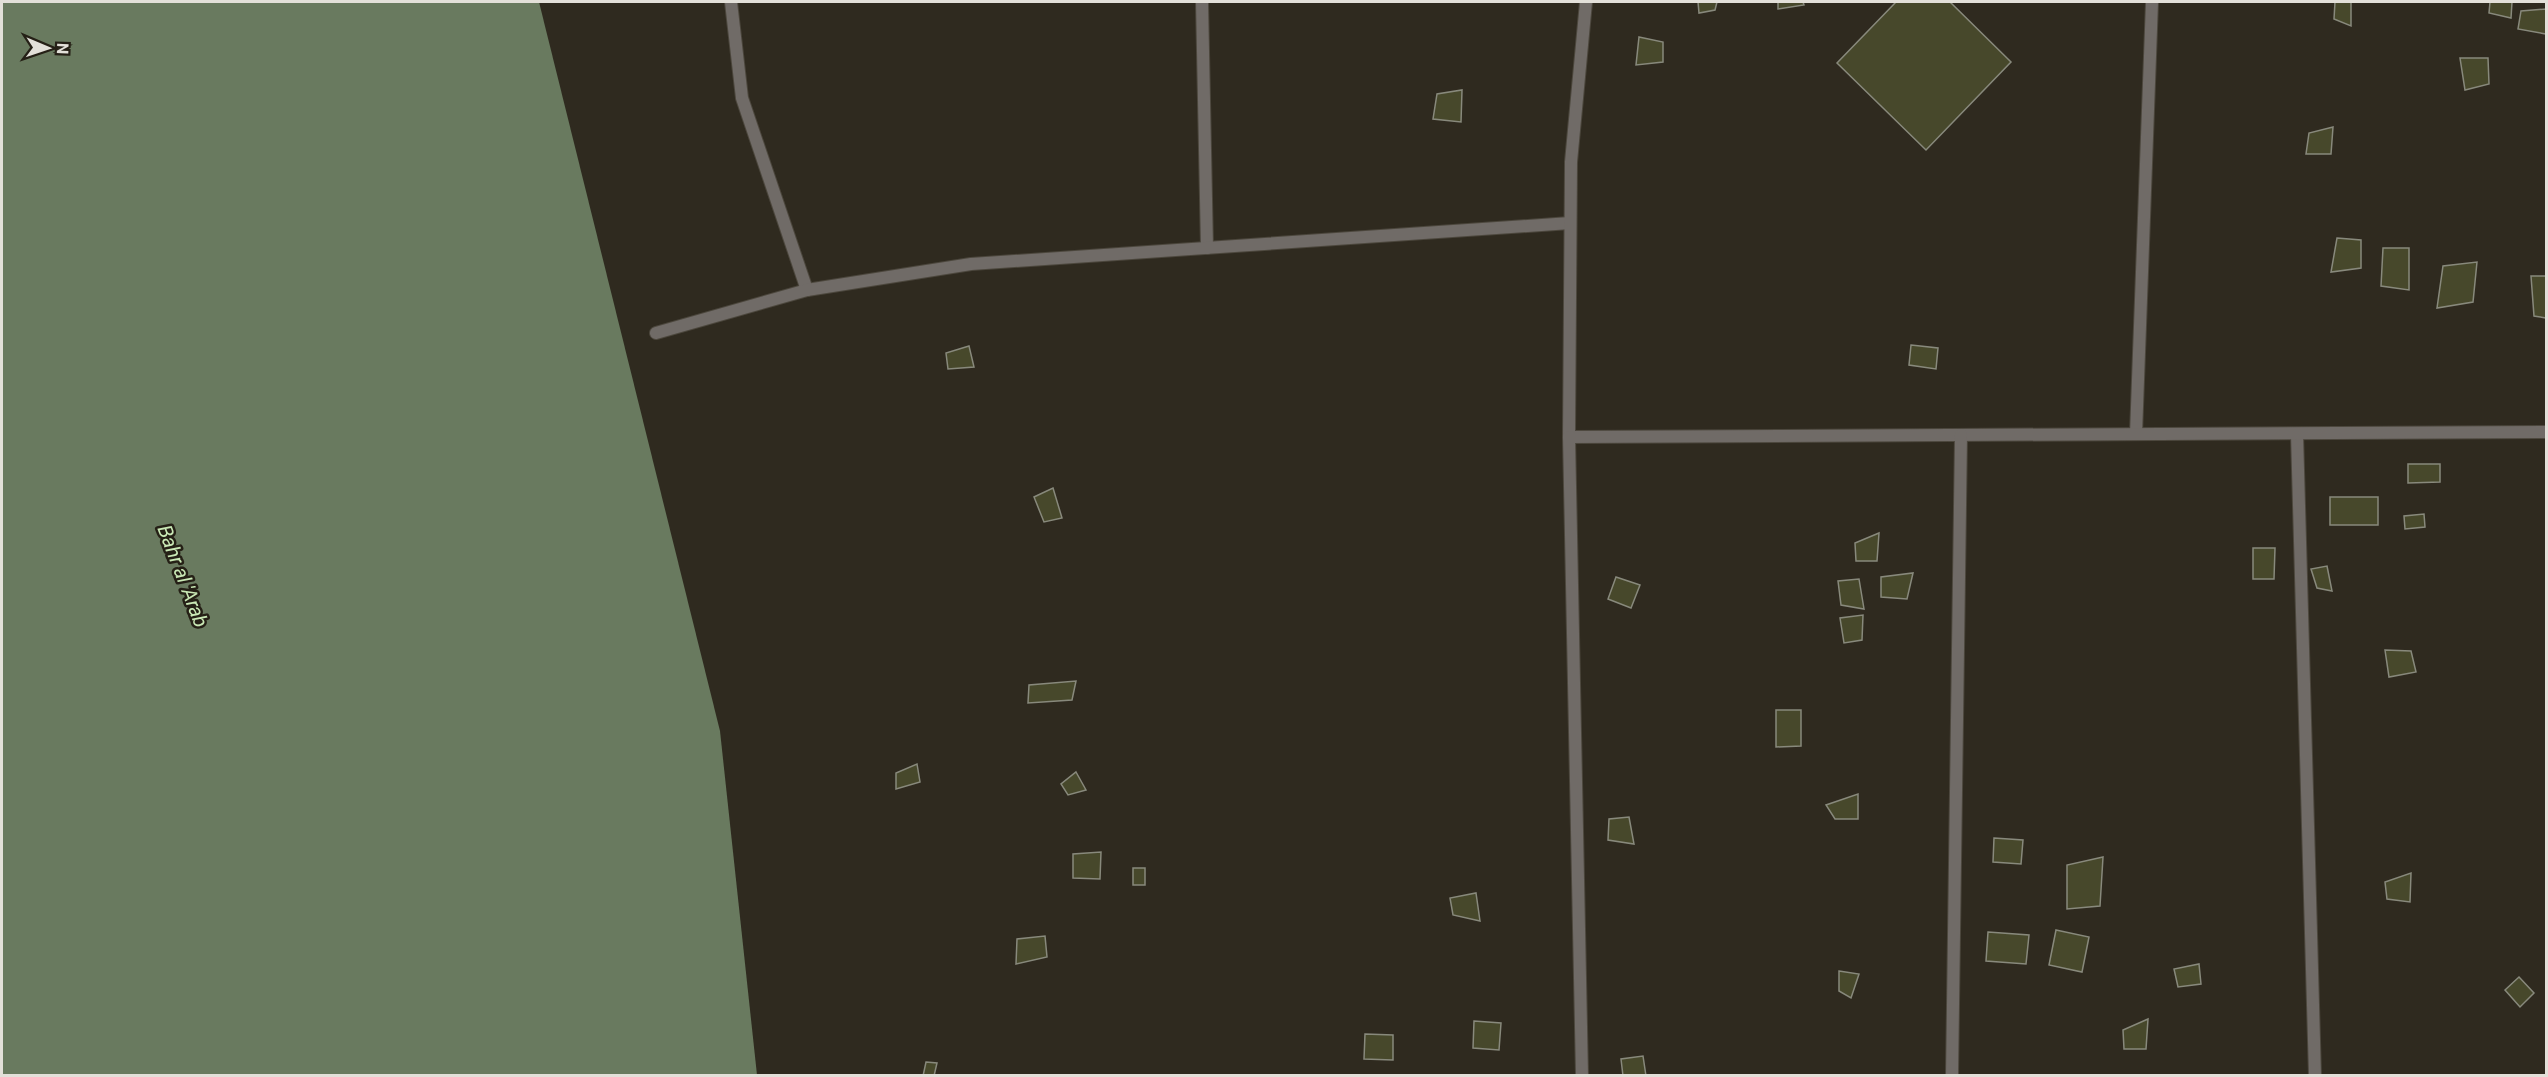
<svg xmlns="http://www.w3.org/2000/svg" width="2548" height="1077" font-family="Roboto,sans-serif">
<rect width="100%" height="100%" fill="#2f2a1f"/>
<polygon fill="#697a5f" points="2,2 539,2 720,731 757,1075 2,1075"/>
<g fill="#47482b" stroke="#88897c" stroke-width="1.5">
<polygon points="1698,2 1717,2 1715,10 1699,13"/>
<polygon points="1778,2 1803,2 1804,5 1778,9"/>
<polygon points="1896,2 1950,2 2011,62 1926,150 1837,63"/>
<polygon points="2335,2 2351,2 2351,26 2334,19"/>
<polygon points="2490,2 2512,2 2511,18 2489,13"/>
<polygon points="2546,9 2546,34 2518,29 2521,11"/>
<polygon points="1639,37 1663,42 1663,62 1636,65"/>
<polygon points="2460,58 2488,58 2489,84 2465,90"/>
<polygon points="1462,90 1461,122 1433,119 1437,94"/>
<polygon points="2333,127 2331,154 2306,154 2309,133"/>
<polygon points="2337,238 2361,240 2361,268 2331,272"/>
<polygon points="2383,248 2409,248 2409,290 2381,286"/>
<polygon points="2477,262 2473,302 2437,308 2443,266"/>
<polygon points="2531,276 2546,276 2546,318 2534,316"/>
<polygon points="1911,345 1938,348 1936,369 1909,365"/>
<polygon points="969,346 974,367 948,369 946,353"/>
<polygon points="2408,464 2440,464 2440,482 2408,483"/>
<polygon points="1053,488 1062,518 1044,522 1034,497"/>
<rect x="2330" y="497" width="48" height="28"/>
<polygon points="2424,514 2425,527 2405,529 2404,516"/>
<polygon points="1879,533 1877,561 1856,561 1855,543"/>
<polygon points="2253,548 2275,548 2274,579 2253,579"/>
<polygon points="2327,566 2332,591 2317,588 2311,569"/>
<polygon points="1913,573 1907,599 1881,597 1881,577"/>
<polygon points="1616,577 1640,585 1631,608 1608,599"/>
<polygon points="1859,579 1864,609 1841,605 1838,581"/>
<polygon points="1863,615 1862,640 1844,643 1840,618"/>
<polygon points="2385,650 2411,651 2416,672 2389,677"/>
<polygon points="1076,681 1072,700 1028,703 1029,685"/>
<polygon points="1776,710 1801,710 1801,746 1776,747"/>
<polygon points="917,764 920,782 896,789 896,773"/>
<polygon points="1076,772 1086,790 1068,795 1061,784"/>
<polygon points="1858,794 1858,819 1835,819 1826,805"/>
<polygon points="1629,817 1634,844 1608,840 1609,819"/>
<polygon points="1994,838 2023,840 2021,864 1993,862"/>
<polygon points="1101,852 1100,879 1073,878 1073,854"/>
<polygon points="2103,857 2100,906 2067,909 2067,865"/>
<rect x="1133" y="868" width="12" height="17"/>
<polygon points="2411,873 2410,902 2387,899 2385,882"/>
<polygon points="1476,893 1480,921 1453,915 1450,898"/>
<polygon points="2056,930 2089,937 2082,972 2049,965"/>
<polygon points="1988,932 2029,935 2026,964 1986,961"/>
<polygon points="1045,936 1047,957 1016,964 1017,939"/>
<polygon points="2199,964 2201,984 2178,987 2174,969"/>
<polygon points="1839,971 1859,974 1851,998 1839,991"/>
<polygon points="2519,977 2534,993 2520,1007 2505,990"/>
<polygon points="2148,1019 2146,1049 2124,1049 2123,1030"/>
<polygon points="1474,1021 1501,1023 1499,1050 1473,1048"/>
<polygon points="1365,1034 1393,1035 1393,1060 1364,1059"/>
<polygon points="1643,1056 1646,1076 1623,1076 1621,1059"/>
<polygon points="926,1062 937,1063 934,1076 923,1076"/>
</g>
<g fill="none" stroke-linecap="round" stroke-linejoin="round">
<defs>
<g id="street">
<polyline points="731,2 742,98 807,290"/>
<polyline points="1202,2 1207,248"/>
<polyline points="656,333 807,290 971,264 1570,223"/>
<polyline points="2136,434 2152,2"/>
<polyline points="2297,434 2315,1076"/>
<polyline points="1569,437 1571,162 1586,2"/>
<polyline points="1582,1076 1569,437 2546,432"/>
<polyline points="1952,1076 1961,435"/>
</g>
</defs>
<use href="#street" stroke="#4c473d" stroke-width="14"/>
<use href="#street" stroke="#706b67" stroke-width="12"/>
</g>
<g text-anchor="middle" stroke-width="5" stroke-linejoin="round" paint-order="stroke">
<g font-size="20" font-style="italic" fill="#cae9b6" stroke="#252016">
<text transform="translate(183 576) rotate(69)" y="7">Bahr al 'Arab</text>
</g>
</g>
<rect width="2548" height="1077" fill="none" stroke="#e3e0d9" stroke-width="6"/>
<g transform="translate(48 48) rotate(92)" stroke="#252016" stroke-width="4.5" paint-order="stroke">
<path d="M0-4.5L10 22L0 15L-10 22Z" fill="#e3e0d9"/>
<text y="-9" font-size="16" font-weight="bold" text-anchor="middle" fill="#e3e0d9">N</text>
</g>
</svg>
